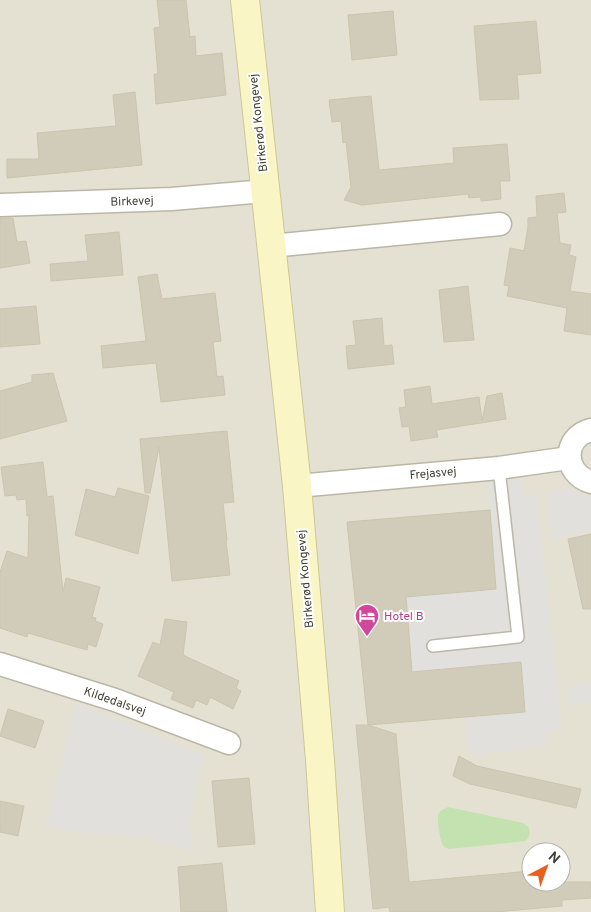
<svg xmlns="http://www.w3.org/2000/svg" width="591" height="912" font-family="Overpass,sans-serif">
<rect width="100%" height="100%" fill="#f0efe4"/>
<path fill="#e4e1d2" fill-rule="evenodd" d="M0 0H591V912H0ZM531 852H561V882H531Z"/>
<path fill="#c3e2af" d="M448 807 523 823 529 828 530 834 526 841 449 849 444 847C440 842 437 821 438 815 440 810 444 809 448 807Z"/>
<g fill="#e1e0dc">
<polygon points="521,479 523,496 536,495 562,731 547,732 549,746 471,755 465,717 412,672 406,597 496,588 488,481"/>
<polygon points="567,488 584,495 591,495 591,530 551,540 549,492"/>
<polygon points="591,681 591,701 570,707 566,687"/>
<polygon points="77,703 204,755 189,819 193,851 143,838 45,828"/>
</g>
<g fill="#d1ccba" stroke="#cbc4ae">
<polygon points="157,0 186,0 190,37 195,36 196,56 222,53 226,95 156,104 154,74 158,74 154,28 160,27"/>
<polygon points="393,11 397,55 352,60 348,15"/>
<polygon points="536,21 541,73 517,75 519,99 480,100 474,26"/>
<polygon points="135,92 142,165 7,178 7,159 39,159 37,133 116,126 113,95"/>
<polygon points="371,96 379,170 454,163 453,148 507,144 510,181 500,181 501,199 481,201 481,197 469,198 468,194 362,205 344,200 351,187 346,142 343,143 341,121 332,122 329,100"/>
<polygon points="564,193 566,212 557,213 560,243 571,245 569,255 576,257 570,291 591,294 591,335 564,331 567,308 507,296 509,286 504,285 510,248 524,251 528,227 528,218 537,217 536,196"/>
<polygon points="0,218 13,218 17,242 26,241 30,263 0,268"/>
<polygon points="119,232 123,275 51,281 50,264 88,261 85,235"/>
<polygon points="157,274 162,299 215,293 221,341 213,342 217,377 223,376 225,395 161,402 156,363 103,368 101,346 146,341 138,277"/>
<polygon points="468,286 474,340 444,342 439,290"/>
<polygon points="36,306 40,344 0,347 0,309"/>
<polygon points="382,318 384,346 392,345 394,364 348,369 346,346 356,345 353,321"/>
<polygon points="53,373 67,421 0,439 0,391 32,382 32,375"/>
<polygon points="430,386 432,404 479,397 482,421 487,396 502,393 506,419 436,430 438,437 411,441 409,426 402,427 399,408 406,407 404,390"/>
<polygon points="227,431 234,502 223,503 227,540 226,541 230,575 172,581 159,447 150,493 145,493 140,439"/>
<polygon points="43,462 47,497 53,496 63,592 66,578 100,587 92,617 96,618 95,621 103,624 96,647 88,644 87,650 28,633 27,637 0,628 0,572 7,551 28,558 29,515 27,516 26,499 17,500 16,495 5,496 1,467"/>
<polygon points="118,488 149,496 138,554 75,535 86,489 115,497"/>
<polygon points="490,510 496,589 406,597 412,672 521,662 525,712 368,725 396,734 409,882 531,871 531,882 591,882 591,898 562,900 562,906 496,912 390,912 389,907 373,909 356,725 368,725 347,522"/>
<polygon points="591,534 591,609 583,609 568,539"/>
<polygon points="165,619 187,622 183,655 239,681 236,688 241,691 233,709 210,697 207,705 196,700 193,708 171,699 174,692 138,676 153,642 160,645"/>
<polygon points="8,709 44,721 35,748 0,736"/>
<polygon points="459,756 477,766 581,789 576,808 470,784 453,776"/>
<polygon points="249,778 255,844 218,847 212,781"/>
<polygon points="0,801 24,806 18,836 0,832"/>
<polygon points="222,863 227,912 181,912 178,867"/>
</g>
<g fill="none" stroke-linecap="round" stroke-linejoin="round">
<defs>
<polyline id="service" points="433,646 518,637 499,468"/>
<g id="minor">
<polyline points="0,205 172,199 264,191"/>
<polyline points="271,246 500,224"/>
<path d="M591 430C562 437 563 474 591 482"/>
<polyline points="297,486 499,468 569,458"/>
<polyline points="0,664 115,700 229,743"/>
</g>
<polyline id="secondary" points="245,0 297,486 320,760 330,912"/>
</defs>
<use href="#service" stroke="#bbb7a7" stroke-width="14"/>
<use href="#minor" stroke="#bbb7a7" stroke-width="25"/>
<use href="#secondary" stroke="#cdc796" stroke-width="30"/>
<use href="#service" stroke="#fff" stroke-width="11"/>
<use href="#minor" stroke="#fff" stroke-width="22"/>
<use href="#secondary" stroke="#faf5c4" stroke-width="28"/>
</g>
<defs>
<symbol id="hotel-pin" viewBox="-11 -11 22 30"><path d="M0 17L-7.5 6A9.5 9.5 0 1 1 7.5 6Z" fill="#d1479c" stroke="#fff"/><path d="M-6-4.5h1.5V1H6V5H4.5V3h-9V5H-6ZM-4 0a1.8 1.8 0 1 1 3.6 0ZM.5 0V-2.5h3Q6-2.5 6 0Z" fill="#fff"/></symbol>
</defs>
<g fill-rule="evenodd">
<use href="#hotel-pin" x="353" y="602" width="28" height="38"/>
</g>
<g text-anchor="middle" stroke-width="4" stroke-linejoin="round" paint-order="stroke">
<g font-size="12" fill="#423f34" stroke="#fff">
<text transform="translate(258 123) rotate(-96)" y="4">Birkerød Kongevej</text>
<text transform="translate(132 201) rotate(-2)" y="4">Birkevej</text>
<text transform="translate(433 473) rotate(-5)" y="4">Frejasvej</text>
<text transform="translate(305 579) rotate(-95)" y="4">Birkerød Kongevej</text>
<text transform="translate(115 701) rotate(19)" y="4">Kildedalsvej</text>
</g>
<g font-size="12" fill="#b23c85" stroke="#fff" text-anchor="start">
<text x="384" y="620">Hotel B</text>
</g>
</g>
<g transform="translate(546 867) rotate(41)"><circle r="24" fill="#ffffff" stroke="#b3b2ae"/>
<path d="M0-4L9 19L0 12L-9 19Z" fill="#ea5e21"/>
<text y="-8" font-size="14" font-weight="bold" text-anchor="middle" fill="#423f34">N</text>
</g>
</svg>
